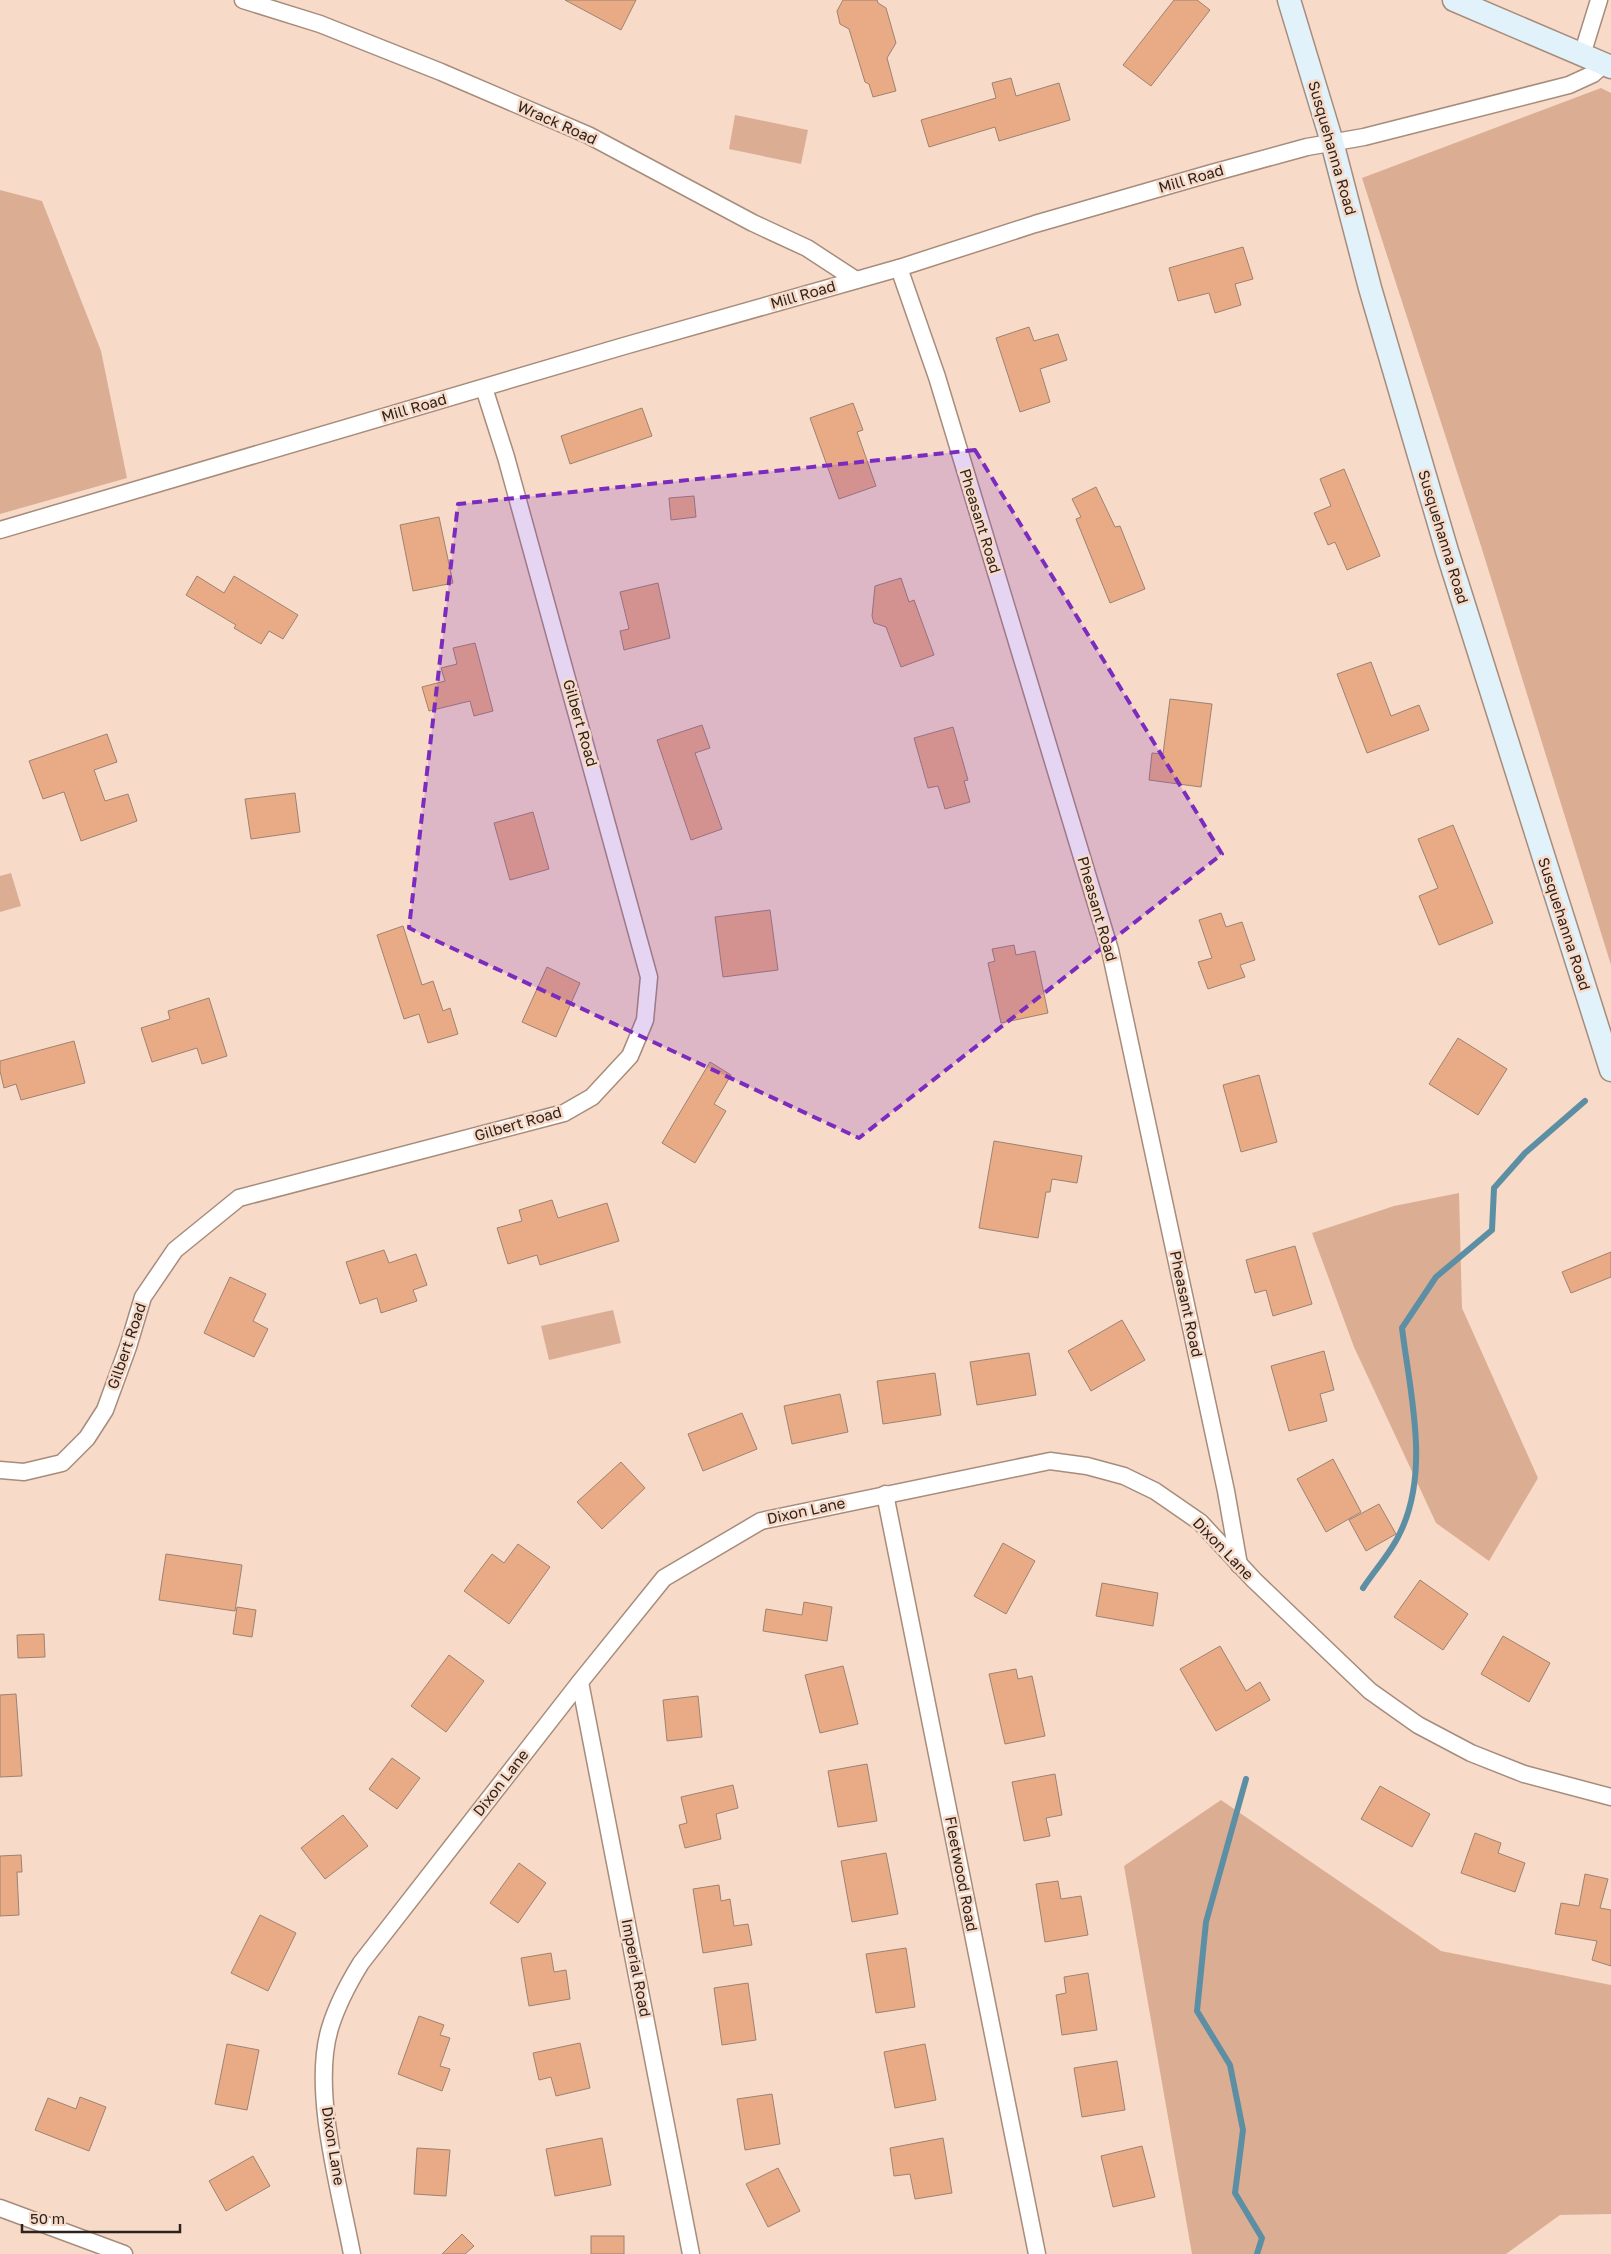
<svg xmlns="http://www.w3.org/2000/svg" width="1611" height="2254" font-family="'Golos Text',sans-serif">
<rect width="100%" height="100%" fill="#f7dac8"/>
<g fill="#dbae94">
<polygon points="1601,88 1611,93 1611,965 1481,546 1362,178"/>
<polygon points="735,115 808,130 801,164 729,149"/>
<polygon points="0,190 42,201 101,351 127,478 0,514"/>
<polygon points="11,873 21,906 0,912 0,876"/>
<polygon points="1459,1193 1462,1308 1538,1478 1489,1561 1436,1523 1354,1347 1312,1233 1394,1206"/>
<polygon points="613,1310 621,1343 549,1360 541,1326"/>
<polygon points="1221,1800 1441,1951 1611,1985 1611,2214 1560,2215 1506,2254 1192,2254 1124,1866"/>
</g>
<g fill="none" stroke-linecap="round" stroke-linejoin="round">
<g stroke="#5d8fa4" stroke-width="6">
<path d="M1363 1588C1374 1571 1390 1554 1399 1535 1431 1472 1410 1394 1402 1328L1436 1277 1492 1230 1494 1188 1525 1153 1585 1101"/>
<polyline points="1246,1779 1206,1922 1197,2011 1230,2065 1243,2130 1235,2193 1262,2238 1257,2254"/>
</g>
</g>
<g fill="#e9ab85" stroke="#9d8272">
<polygon points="565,0 636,0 621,30"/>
<polygon points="843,0 877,0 878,3 886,8 896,43 887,58 896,91 873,97 869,84 865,82 849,29 840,24 837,11"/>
<polygon points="1174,0 1197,0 1210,10 1151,86 1123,65"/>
<polygon points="1011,78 1016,96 1059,83 1070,120 999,141 995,127 929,147 921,120 996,98 992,83"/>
<polygon points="1243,247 1253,279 1235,284 1241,305 1215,313 1209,293 1178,301 1169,268"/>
<polygon points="1029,327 1034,341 1058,334 1067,360 1040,369 1050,402 1020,412 996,338"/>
<polygon points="853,403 863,430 857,432 876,486 839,499 810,418"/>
<polygon points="642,408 652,436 570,464 561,436"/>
<polygon points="1344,469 1380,556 1347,570 1335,542 1328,545 1314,513 1331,506 1320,479"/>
<polygon points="1096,487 1115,527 1120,526 1145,589 1110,603 1076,519 1081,517 1072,499"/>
<polygon points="694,496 696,517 671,520 669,498"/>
<polygon points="439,517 453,583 413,591 400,525"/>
<polygon points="197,576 224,593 234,576 298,615 283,639 269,631 261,644 234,628 236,625 186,595"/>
<polygon points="901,578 909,602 914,600 934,655 901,667 886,627 874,623 872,616 875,586"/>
<polygon points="658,583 670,638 624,650 620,631 629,629 620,592"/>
<polygon points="475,643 493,711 474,716 470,701 429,711 422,687 445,681 441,668 457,664 453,648"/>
<polygon points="1371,662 1391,716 1419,705 1429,730 1367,753 1337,674"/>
<polygon points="1170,699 1212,704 1201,787 1149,780 1152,753 1163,754"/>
<polygon points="702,725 710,748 695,753 722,829 691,840 657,740"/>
<polygon points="953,727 968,780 964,781 970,802 945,809 938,786 928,788 914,738"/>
<polygon points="107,734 117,762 94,770 105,801 128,794 137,821 81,841 64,792 43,799 29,761"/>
<polygon points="295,793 300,832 251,839 245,799"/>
<polygon points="533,812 549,869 510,880 494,823"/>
<polygon points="1453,825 1493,923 1439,945 1419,896 1438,888 1418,839"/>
<polygon points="770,910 778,970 723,977 715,917"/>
<polygon points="1221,913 1226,927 1242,922 1255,960 1240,965 1245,977 1208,989 1198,962 1212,958 1199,920"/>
<polygon points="403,926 422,985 433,981 443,1011 450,1008 458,1034 428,1043 419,1014 404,1019 377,935"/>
<polygon points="1014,945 1016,955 1035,951 1048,1013 1001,1023 988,963 995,961 992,949"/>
<polygon points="547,967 580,983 556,1037 522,1022"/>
<polygon points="209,998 227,1056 202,1064 197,1048 152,1062 141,1028 170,1019 168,1011"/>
<polygon points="1458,1038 1507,1069 1478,1115 1429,1084"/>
<polygon points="74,1041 85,1083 21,1100 16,1084 4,1088 0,1071 0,1061"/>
<polygon points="710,1062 731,1075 714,1104 726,1111 695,1163 662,1143"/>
<polygon points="1259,1075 1277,1142 1241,1152 1223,1085"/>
<polygon points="994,1141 1082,1156 1077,1183 1052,1179 1050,1192 1046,1192 1038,1238 979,1228"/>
<polygon points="552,1200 558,1218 607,1203 619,1241 540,1265 537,1255 508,1264 497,1228 522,1221 519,1210"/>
<polygon points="1295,1246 1312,1304 1273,1316 1266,1290 1255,1293 1246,1260"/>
<polygon points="384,1250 389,1263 416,1254 427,1285 413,1290 417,1301 381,1313 377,1298 360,1304 346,1262"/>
<polygon points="1611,1252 1611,1277 1571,1293 1562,1272"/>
<polygon points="230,1277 266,1294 253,1321 268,1329 254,1357 204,1333"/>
<polygon points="1122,1320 1145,1360 1091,1391 1068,1351"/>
<polygon points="1324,1351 1334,1390 1320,1394 1327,1421 1289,1431 1271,1366"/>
<polygon points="1029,1353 1036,1395 977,1405 970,1362"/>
<polygon points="935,1373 941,1415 883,1424 877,1381"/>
<polygon points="840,1394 848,1432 792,1444 784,1406"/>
<polygon points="742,1413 757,1449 703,1471 688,1434"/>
<polygon points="1333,1459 1361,1512 1326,1532 1297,1479"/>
<polygon points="621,1462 645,1488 602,1529 577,1502"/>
<polygon points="1379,1504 1396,1534 1366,1551 1349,1520"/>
<polygon points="1003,1543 1035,1561 1006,1614 974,1596"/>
<polygon points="518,1544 550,1567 509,1624 464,1591 492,1554 504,1563"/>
<polygon points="166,1554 242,1565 235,1611 159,1600"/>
<polygon points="1420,1580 1468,1614 1443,1650 1394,1617"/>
<polygon points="1102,1583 1158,1593 1153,1626 1096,1616"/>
<polygon points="804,1602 832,1607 827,1641 763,1631 766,1609 802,1615"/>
<polygon points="237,1607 256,1610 252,1637 233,1634"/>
<polygon points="44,1634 45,1657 18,1658 17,1635"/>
<polygon points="1503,1636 1550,1663 1529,1702 1481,1674"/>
<polygon points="1220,1646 1246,1691 1260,1682 1270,1700 1216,1731 1180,1669"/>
<polygon points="449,1655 484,1681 446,1732 411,1706"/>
<polygon points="843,1666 858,1724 820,1733 805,1675"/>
<polygon points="1016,1669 1018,1679 1032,1676 1045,1736 1005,1744 989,1674"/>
<polygon points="16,1694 22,1776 0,1777 0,1695"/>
<polygon points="698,1696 702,1737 667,1741 663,1700"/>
<polygon points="392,1758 420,1778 397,1809 369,1789"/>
<polygon points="867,1764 877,1821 838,1827 828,1771"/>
<polygon points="1055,1774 1062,1815 1046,1818 1050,1836 1024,1841 1012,1782"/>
<polygon points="733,1785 738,1808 716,1814 721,1839 685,1848 679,1825 687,1823 681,1797"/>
<polygon points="1380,1786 1430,1814 1412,1847 1361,1819"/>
<polygon points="343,1815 368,1846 325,1879 301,1848"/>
<polygon points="1475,1833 1501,1843 1498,1853 1525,1863 1515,1892 1461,1873"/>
<polygon points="886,1853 898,1914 852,1922 841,1861"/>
<polygon points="21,1855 22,1872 17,1872 19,1915 0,1916 0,1856"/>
<polygon points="519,1863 546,1883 518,1923 490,1903"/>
<polygon points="1585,1874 1608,1879 1600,1908 1611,1910 1611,1966 1592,1960 1597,1941 1555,1934 1561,1903 1579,1906"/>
<polygon points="1058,1881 1061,1899 1081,1896 1088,1935 1045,1942 1036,1884"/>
<polygon points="719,1885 721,1901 730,1899 734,1926 748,1924 752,1945 703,1953 693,1889"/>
<polygon points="260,1915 296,1933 268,1991 231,1973"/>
<polygon points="906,1948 915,2007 876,2013 866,1954"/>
<polygon points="551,1953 554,1972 566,1970 570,1999 529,2006 521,1958"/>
<polygon points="1088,1973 1097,2030 1062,2035 1056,1995 1066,1993 1064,1977"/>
<polygon points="748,1983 756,2040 722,2045 714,1988"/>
<polygon points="419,2016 444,2025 440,2035 450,2038 440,2066 450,2069 442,2091 398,2074"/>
<polygon points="580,2043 590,2088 556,2096 551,2077 539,2080 533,2053"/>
<polygon points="227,2044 259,2050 247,2110 215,2104"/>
<polygon points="925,2044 936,2100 895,2108 884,2052"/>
<polygon points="1117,2061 1125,2110 1082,2117 1074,2068"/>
<polygon points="772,2094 780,2144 745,2150 737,2099"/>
<polygon points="80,2097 106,2107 89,2151 35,2130 48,2098 76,2109"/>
<polygon points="602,2138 611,2185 555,2196 546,2149"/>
<polygon points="943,2138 952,2193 915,2199 910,2174 894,2176 890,2148"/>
<polygon points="1142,2146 1155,2197 1113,2207 1101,2156"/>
<polygon points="417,2148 450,2150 446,2196 414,2194"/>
<polygon points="253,2156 270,2186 226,2211 209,2181"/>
<polygon points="778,2168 800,2211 768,2227 746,2184"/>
<polygon points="462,2234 474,2246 465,2254 442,2254"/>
<rect x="591" y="2236" width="33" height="18"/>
</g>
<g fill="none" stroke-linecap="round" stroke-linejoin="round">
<defs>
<g id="street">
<polyline points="243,0 320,24 441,72 588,135 753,223 807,248 856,280"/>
<polyline points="1582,55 1599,0"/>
<polyline points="899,268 937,377 1110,950 1226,1491 1239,1565"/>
<polyline points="0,530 624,346 899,268 1035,224 1212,173 1307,147 1364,137 1569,85 1593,74 1604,64"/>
<polyline points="0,1470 24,1472 62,1463 87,1438 105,1410 128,1347 143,1297 175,1250 239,1198 564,1113 592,1097 630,1056 645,1020 649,977 506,457 484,388"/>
<polyline points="885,1494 1037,2254"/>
<polyline points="580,1682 691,2254"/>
<polyline points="0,2208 124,2254"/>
<path d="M352 2254C340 2190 311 2090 330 2028 337 2005 348 1984 361 1963L580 1682 664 1578 761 1521 1050 1461 1087 1466 1124 1476 1155 1491 1200 1522 1254 1580 1370 1691 1418 1725 1471 1753 1524 1774 1611 1797"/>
</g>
<g id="secondary">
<polyline points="1289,0 1332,142 1370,288 1447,551 1611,1070"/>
<polyline points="1454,0 1611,67"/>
</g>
</defs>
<use href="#street" stroke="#a78c7c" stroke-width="19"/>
<use href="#secondary" stroke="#a78c7c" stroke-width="25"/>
<use href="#street" stroke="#fff" stroke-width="16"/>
<use href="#secondary" stroke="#e1f2fa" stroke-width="22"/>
</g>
<path fill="#7b2cbf" fill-opacity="0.2" stroke="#7b2cbf" stroke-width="4" stroke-dasharray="10 6" stroke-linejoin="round" d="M975 450 1222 854 859 1138 409 928 458 504Z"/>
<g text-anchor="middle" stroke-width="5" stroke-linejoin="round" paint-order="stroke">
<g font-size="15" fill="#2d221c" stroke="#f7dac8">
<text transform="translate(557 123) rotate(24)" y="5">Wrack Road</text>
<text transform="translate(1332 148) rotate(74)" y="5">Susquehanna Road</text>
<text transform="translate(1191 179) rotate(-16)" y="5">Mill Road</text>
<text transform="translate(803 295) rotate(-16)" y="5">Mill Road</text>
<text transform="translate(414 408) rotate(-16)" y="5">Mill Road</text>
<text transform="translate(980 521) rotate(73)" y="5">Pheasant Road</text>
<text transform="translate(1443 537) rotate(73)" y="5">Susquehanna Road</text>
<text transform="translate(580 723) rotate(74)" y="5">Gilbert Road</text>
<text transform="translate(1097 909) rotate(74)" y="5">Pheasant Road</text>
<text transform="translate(1564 924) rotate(72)" y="5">Susquehanna Road</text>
<text transform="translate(518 1124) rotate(-16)" y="5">Gilbert Road</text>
<text transform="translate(1186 1304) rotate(78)" y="5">Pheasant Road</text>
<text transform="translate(127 1346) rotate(-71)" y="5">Gilbert Road</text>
<text transform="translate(806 1511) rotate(-12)" y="5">Dixon Lane</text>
<text transform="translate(1223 1549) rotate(46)" y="5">Dixon Lane</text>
<text transform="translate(501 1783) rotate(-52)" y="5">Dixon Lane</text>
<text transform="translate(961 1874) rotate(79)" y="5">Fleetwood Road</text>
<text transform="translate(636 1968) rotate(79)" y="5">Imperial Road</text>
<text transform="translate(333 2146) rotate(81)" y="5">Dixon Lane</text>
</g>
</g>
<path d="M22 2224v8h158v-8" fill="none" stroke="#2d221c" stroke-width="2.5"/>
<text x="30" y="2224" font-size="15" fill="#2d221c" stroke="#f7dac8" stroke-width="4" paint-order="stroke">50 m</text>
</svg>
